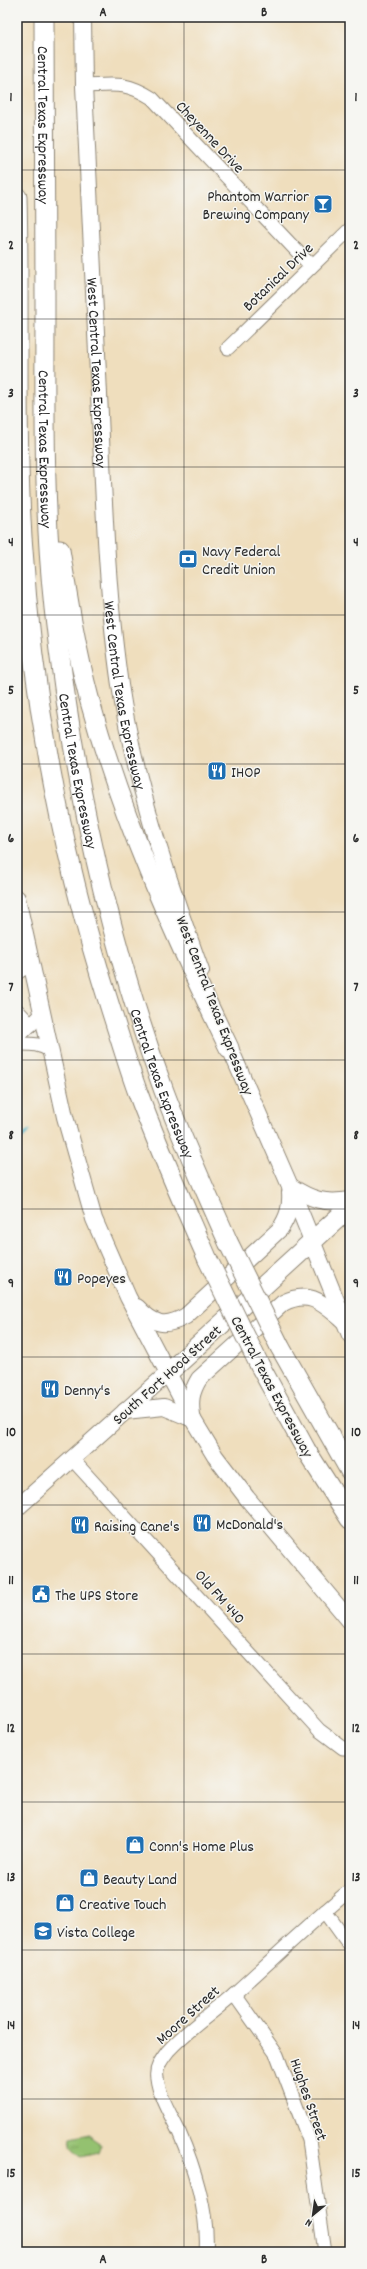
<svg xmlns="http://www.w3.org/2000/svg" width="367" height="2269" font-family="Dekko,sans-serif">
<defs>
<pattern id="grass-tufts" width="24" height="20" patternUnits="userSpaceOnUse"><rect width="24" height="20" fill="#94c16f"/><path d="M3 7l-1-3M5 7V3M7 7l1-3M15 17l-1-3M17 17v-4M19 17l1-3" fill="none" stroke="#799d5b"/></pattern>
</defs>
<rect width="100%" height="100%" fill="#f6f6f2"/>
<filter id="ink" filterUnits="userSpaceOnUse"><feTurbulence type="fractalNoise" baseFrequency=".025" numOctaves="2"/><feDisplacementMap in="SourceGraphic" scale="8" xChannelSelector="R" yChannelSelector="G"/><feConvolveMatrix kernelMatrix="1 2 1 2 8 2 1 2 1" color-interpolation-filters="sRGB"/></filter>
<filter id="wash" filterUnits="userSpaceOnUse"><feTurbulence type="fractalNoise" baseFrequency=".012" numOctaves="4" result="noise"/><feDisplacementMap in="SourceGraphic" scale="16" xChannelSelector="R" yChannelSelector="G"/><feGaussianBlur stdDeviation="0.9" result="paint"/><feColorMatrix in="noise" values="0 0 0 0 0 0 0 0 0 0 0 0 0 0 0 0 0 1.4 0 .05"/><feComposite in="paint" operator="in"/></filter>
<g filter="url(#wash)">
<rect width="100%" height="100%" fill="#efdebd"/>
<polygon fill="url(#grass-tufts)" stroke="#60764d" points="90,2134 92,2139 101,2145 98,2153 81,2157 70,2147 71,2138"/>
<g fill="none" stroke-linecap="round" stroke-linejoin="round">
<polyline stroke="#48b2c6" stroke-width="3" points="17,1142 29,1131"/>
</g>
</g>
<g filter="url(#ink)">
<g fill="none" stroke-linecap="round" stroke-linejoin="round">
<defs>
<g id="minor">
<path d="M84 86C114 85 125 81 152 98L311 266"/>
<polyline points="228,348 350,229"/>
<polyline points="17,973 23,969 30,960"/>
<polyline points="17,1010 31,1025"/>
<polyline points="17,1038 42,1014"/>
<path d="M17 1044C29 1044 40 1043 50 1051"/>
<polyline points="72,1459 319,1730 343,1748 350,1748"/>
<polyline points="325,1911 350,1946"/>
<polyline points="234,1994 277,2055 309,2140 325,2252"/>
<path d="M206 2252C209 2215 194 2166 179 2132 171 2115 159 2096 157 2078 155 2068 162 2059 168 2051 188 2029 213 2013 235 1993 273 1959 310 1923 350 1890"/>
</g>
<g id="major">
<path id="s1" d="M83 17 84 86C89 196 95 305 100 415 104 505 107 596 120 685 135 783 167 877 201 971"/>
<polyline points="17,898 65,1117 94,1219 128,1297 189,1413 215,1456 247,1498 350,1621"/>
<polyline points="225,1037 290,1186 350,1335"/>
<path d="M290 1186C312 1200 324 1204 350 1200"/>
<path d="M137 1307C154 1325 165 1328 186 1316L280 1229C288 1217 291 1207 290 1192"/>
<polyline points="125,1411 164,1407 193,1419"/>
<path d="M192 1416C190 1401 191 1392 199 1379L283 1303C311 1289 323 1304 344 1321"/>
<polyline points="17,1508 168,1373"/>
</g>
<g id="highway">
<path id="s2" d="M44 17C44 111 45 206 45 300 45 403 43 506 54 608 72 773 107 936 164 1091 183 1142 206 1192 228 1242"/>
<path d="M17 197C20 310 15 424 22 537 32 697 62 857 111 1010 120 1038 128 1066 138 1093 159 1150 184 1205 208 1260"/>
<path d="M60 550C68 599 76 649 89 698 122 819 174 935 229 1048"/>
<polyline points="280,1347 350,1471"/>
<polyline points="260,1366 306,1450 350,1519"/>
<polyline points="168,1373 350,1207"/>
</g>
</defs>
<use href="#minor" stroke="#8d8474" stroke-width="15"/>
<use href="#major" stroke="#8d8474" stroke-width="18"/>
<use href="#highway" stroke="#8d8474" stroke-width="21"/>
<use href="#minor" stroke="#fff" stroke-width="13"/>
<use href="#major" stroke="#fff" stroke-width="16"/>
<use href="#highway" stroke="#fff" stroke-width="19"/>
<defs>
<g id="highway-bridge">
<polyline points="228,1242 280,1347"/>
<polyline points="208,1260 260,1366"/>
</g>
</defs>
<use href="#highway-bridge" stroke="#8d8474" stroke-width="21" stroke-linecap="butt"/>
<use href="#highway-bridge" stroke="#fff" stroke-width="19"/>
</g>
</g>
<path fill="none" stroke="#2b2b2b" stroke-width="1" stroke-opacity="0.55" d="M184 17V2252M17 170H350M17 319H350M17 467H350M17 615H350M17 764H350M17 912H350M17 1060H350M17 1209H350M17 1357H350M17 1505H350M17 1654H350M17 1802H350M17 1950H350M17 2099H350"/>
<defs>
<symbol id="bar-square" viewBox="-11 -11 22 22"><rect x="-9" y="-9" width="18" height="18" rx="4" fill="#1f6fb2" stroke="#f6f6f2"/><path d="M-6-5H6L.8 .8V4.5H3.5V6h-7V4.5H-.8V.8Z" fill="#fff"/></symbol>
<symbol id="bank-square" viewBox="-11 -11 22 22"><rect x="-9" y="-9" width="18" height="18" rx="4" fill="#1f6fb2" stroke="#f6f6f2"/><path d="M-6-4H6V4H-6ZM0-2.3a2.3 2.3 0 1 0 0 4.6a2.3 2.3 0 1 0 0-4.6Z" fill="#fff"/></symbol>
<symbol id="restaurant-square" viewBox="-11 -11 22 22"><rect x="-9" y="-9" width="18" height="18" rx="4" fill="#1f6fb2" stroke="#f6f6f2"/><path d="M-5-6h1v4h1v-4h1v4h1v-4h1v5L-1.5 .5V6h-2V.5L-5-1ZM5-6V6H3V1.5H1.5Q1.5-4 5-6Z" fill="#fff"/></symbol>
<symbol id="civic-square" viewBox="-11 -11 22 22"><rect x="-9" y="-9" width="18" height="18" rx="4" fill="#1f6fb2" stroke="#f6f6f2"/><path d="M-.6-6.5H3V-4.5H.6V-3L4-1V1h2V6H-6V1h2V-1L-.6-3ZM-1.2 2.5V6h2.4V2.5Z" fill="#fff"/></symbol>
<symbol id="shop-square" viewBox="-11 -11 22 22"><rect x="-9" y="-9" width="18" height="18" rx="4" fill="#1f6fb2" stroke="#f6f6f2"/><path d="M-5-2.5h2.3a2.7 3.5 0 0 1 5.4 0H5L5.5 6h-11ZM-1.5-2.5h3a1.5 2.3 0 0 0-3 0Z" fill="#fff"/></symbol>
<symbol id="university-square" viewBox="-11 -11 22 22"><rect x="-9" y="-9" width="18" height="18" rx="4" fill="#1f6fb2" stroke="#f6f6f2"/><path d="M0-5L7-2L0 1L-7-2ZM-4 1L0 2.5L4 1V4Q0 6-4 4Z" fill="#fff"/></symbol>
</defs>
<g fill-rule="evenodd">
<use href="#bar-square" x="312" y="193" width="22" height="22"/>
<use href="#bank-square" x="177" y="548" width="22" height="22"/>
<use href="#restaurant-square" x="206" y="760" width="22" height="22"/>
<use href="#restaurant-square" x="52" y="1266" width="22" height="22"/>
<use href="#restaurant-square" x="39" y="1378" width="22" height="22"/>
<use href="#restaurant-square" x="191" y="1512" width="22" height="22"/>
<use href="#restaurant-square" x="69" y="1514" width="22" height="22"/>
<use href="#civic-square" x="30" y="1583" width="22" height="22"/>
<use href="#shop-square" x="124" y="1834" width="22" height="22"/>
<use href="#shop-square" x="78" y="1867" width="22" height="22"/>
<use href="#shop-square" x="54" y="1892" width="22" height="22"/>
<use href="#university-square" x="32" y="1920" width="22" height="22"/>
</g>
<g text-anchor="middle" stroke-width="3" stroke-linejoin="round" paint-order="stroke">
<g font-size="16" fill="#2b2b2b" stroke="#f6f6f2">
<text dy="6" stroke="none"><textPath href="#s2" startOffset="108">Central Texas Expressway</textPath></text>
<text transform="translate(211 136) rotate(47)" y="6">Cheyenne Drive</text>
<text transform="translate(277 276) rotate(-44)" y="6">Botanical Drive</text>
<text dy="6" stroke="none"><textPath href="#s1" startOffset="356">West Central Texas Expressway</textPath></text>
<text dy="6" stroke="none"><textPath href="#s2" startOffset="432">Central Texas Expressway</textPath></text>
<text dy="6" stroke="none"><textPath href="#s1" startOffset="680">West Central Texas Expressway</textPath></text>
<text dy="6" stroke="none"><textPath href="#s2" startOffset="756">Central Texas Expressway</textPath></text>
<text transform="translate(216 1005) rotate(69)" y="6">West Central Texas Expressway</text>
<text dy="6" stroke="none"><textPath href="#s2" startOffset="1080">Central Texas Expressway</textPath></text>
<text transform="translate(166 1374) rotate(-42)" y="6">South Fort Hood Street</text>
<text transform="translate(273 1386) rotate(62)" y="6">Central Texas Expressway</text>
<text transform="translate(221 1596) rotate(48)" y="6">Old FM 440</text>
<text transform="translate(187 2014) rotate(-42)" y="6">Moore Street</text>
<text transform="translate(310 2099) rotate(71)" y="6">Hughes Street</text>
</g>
<g font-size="16" fill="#2b2b2b" stroke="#f6f6f2" text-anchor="start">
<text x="309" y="201" text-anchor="end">Phantom Warrior<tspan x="309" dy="18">Brewing Company</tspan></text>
<text x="202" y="556">Navy Federal<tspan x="202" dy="18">Credit Union</tspan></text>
<text x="231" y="777">IHOP</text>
<text x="77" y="1283">Popeyes</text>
<text x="64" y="1395">Denny's</text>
<text x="216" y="1529">McDonald's</text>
<text x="94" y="1531">Raising Cane's</text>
<text x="55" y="1600">The UPS Store</text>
<text x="149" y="1851">Conn's Home Plus</text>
<text x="103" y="1884">Beauty Land</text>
<text x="79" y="1909">Creative Touch</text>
<text x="57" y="1937">Vista College</text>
</g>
</g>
<rect width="367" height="2269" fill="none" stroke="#f6f6f2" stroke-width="44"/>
<g transform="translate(313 2215) rotate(209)" stroke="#f6f6f2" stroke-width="3" paint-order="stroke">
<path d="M0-3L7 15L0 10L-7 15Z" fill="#2b2b2b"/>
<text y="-6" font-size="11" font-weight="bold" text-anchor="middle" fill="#2b2b2b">N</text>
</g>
<rect x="22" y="22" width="323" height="2225" fill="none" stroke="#2b2b2b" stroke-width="1.5"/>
<g font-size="13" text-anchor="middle" font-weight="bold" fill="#2b2b2b">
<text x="103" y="16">A</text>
<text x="264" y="16">B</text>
<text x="11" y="101">1</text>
<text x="356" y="101">1</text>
<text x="11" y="249">2</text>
<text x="356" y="249">2</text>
<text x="11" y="397">3</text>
<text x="356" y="397">3</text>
<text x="11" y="546">4</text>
<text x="356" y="546">4</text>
<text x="11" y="694">5</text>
<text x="356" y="694">5</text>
<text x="11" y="842">6</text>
<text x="356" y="842">6</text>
<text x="11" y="991">7</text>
<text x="356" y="991">7</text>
<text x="11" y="1139">8</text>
<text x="356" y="1139">8</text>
<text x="11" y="1287">9</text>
<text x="356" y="1287">9</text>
<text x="11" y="1436">10</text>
<text x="356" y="1436">10</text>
<text x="11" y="1584">11</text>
<text x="356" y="1584">11</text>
<text x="11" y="1732">12</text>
<text x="356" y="1732">12</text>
<text x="11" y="1881">13</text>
<text x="356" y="1881">13</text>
<text x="11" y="2029">14</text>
<text x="356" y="2029">14</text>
<text x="11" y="2177">15</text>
<text x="356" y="2177">15</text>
<text x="103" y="2263">A</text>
<text x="264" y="2263">B</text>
</g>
</svg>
